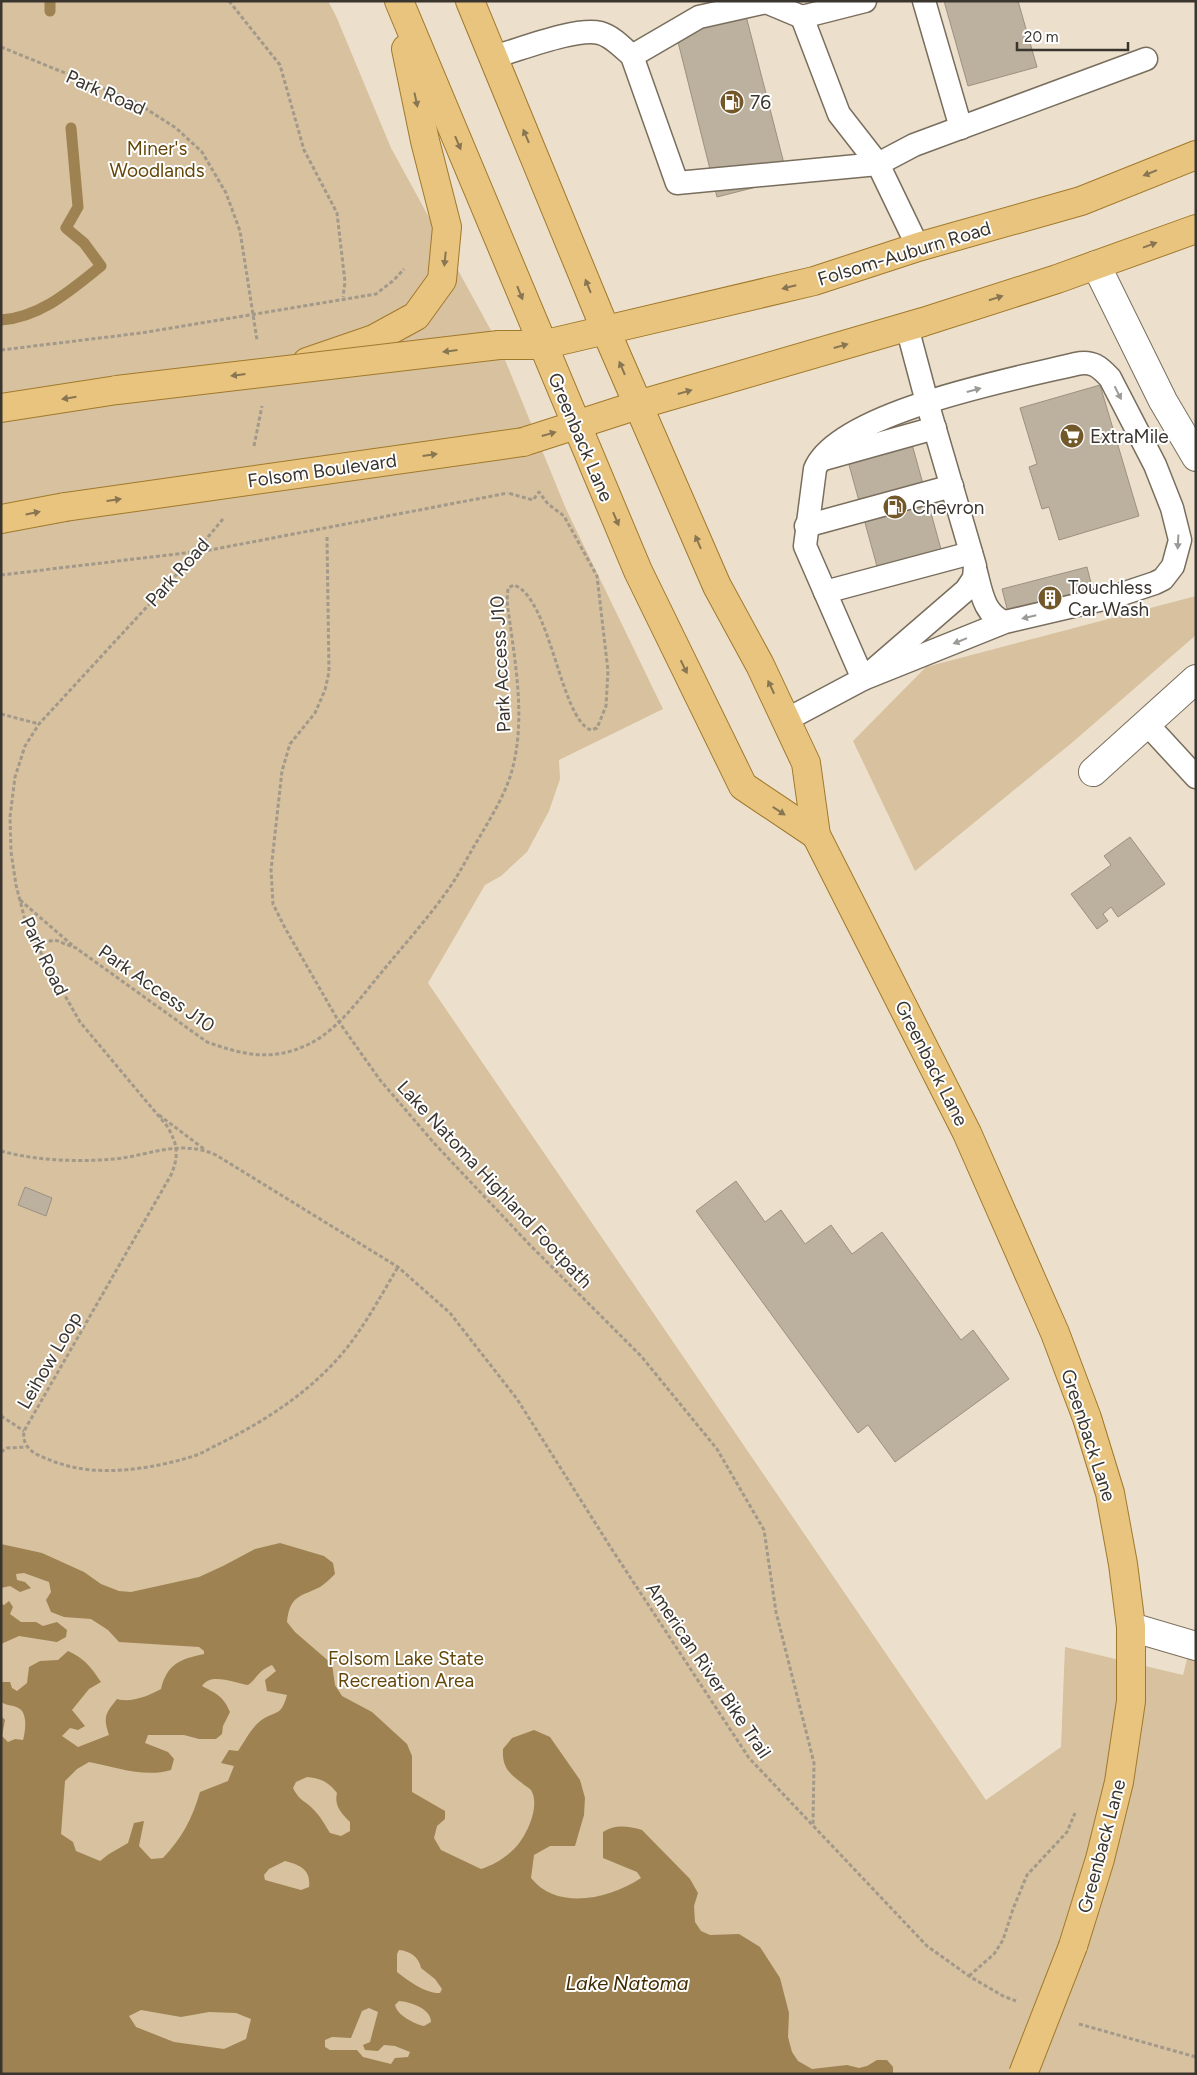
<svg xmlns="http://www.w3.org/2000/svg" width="1197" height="2075" font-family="Figtree,sans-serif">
<rect width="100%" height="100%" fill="#ece0cd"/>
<g fill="#d7c19e">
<polygon points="1,1 328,1 336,16 391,148 499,345 566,509 663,709 559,760 560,779 549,811 527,852 501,876 485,885 428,983 986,1800 1061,1747 1065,1647 1183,1675 1196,1624 1196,2074 1,2074"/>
<polygon points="1196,596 1196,635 1074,741 915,871 853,741 926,667"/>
</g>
<g fill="#9e8252" fill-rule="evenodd">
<path d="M280 1543 324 1556 333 1563 335 1574C331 1578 325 1584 320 1587 300 1597 290 1595 287 1622L295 1632 332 1664 335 1685 342 1696 372 1712 407 1744 412 1756V1792L445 1811V1819L437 1826 434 1838 441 1850 481 1869C493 1865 504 1859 514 1849 526 1838 541 1806 531 1790 529 1788 524 1785 522 1783 508 1773 502 1766 503 1749L512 1738 534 1730 550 1737 580 1780 585 1798 584 1815 575 1846H550L534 1855 531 1878C557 1911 610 1899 641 1878L637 1872 603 1858V1832C615 1824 628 1826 642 1830L690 1879 698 1893 694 1906 695 1922 701 1931 710 1935 739 1934 760 1947 780 1978 789 2013 788 2037 792 2052 798 2061 812 2069 847 2065 859 2068 867 2066 877 2060H887L893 2067V2074H1V1716L5 1720 2 1736 8 1742 15 1739 23 1740C25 1733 28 1715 20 1709 15 1705 7 1706 1 1702V1682H10L12 1688 17 1691 27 1683 29 1667 40 1661 58 1660 68 1651C84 1658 91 1667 101 1682L89 1689 72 1710 85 1726 78 1730 70 1728 62 1736 78 1747 109 1735C103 1717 105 1714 117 1699 130 1703 149 1696 161 1689 167 1664 180 1659 204 1654V1651L199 1647 119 1642 108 1630 91 1619 64 1617 51 1612 46 1600 51 1592 49 1582 24 1573 16 1574 17 1580 25 1582 31 1588 20 1592 10 1586 1 1588V1544L42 1553 84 1572 101 1584 119 1591 131 1592 199 1577 223 1566 255 1549ZM272 1665 276 1671 265 1680 267 1691 287 1695C281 1716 278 1710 263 1719 252 1726 245 1741 238 1751L229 1750 221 1763 234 1766 228 1781 200 1792C192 1819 182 1838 163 1858L151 1859 139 1846 144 1821 134 1823 128 1843 109 1854 100 1861 76 1851 73 1842 61 1834 65 1781 77 1769 89 1762C115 1767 145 1778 171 1770L174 1759 168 1752 145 1743 148 1735H184L199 1739H216L222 1734 223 1726 230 1712C223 1696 217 1694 202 1686 211 1672 234 1683 248 1685 259 1676 258 1671 272 1665ZM307 1777C320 1778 329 1782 337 1793 334 1806 341 1813 350 1822V1831L341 1836 330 1833C325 1825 321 1817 314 1810 305 1800 300 1802 293 1788L296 1782ZM285 1861C301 1865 311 1870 309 1887L301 1890 265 1880 264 1875 269 1869ZM399 1950C410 1951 419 1957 421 1968L435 1979 442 1989 440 1993C426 1994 407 1980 397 1972V1954ZM399 2001C410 2002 431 2008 431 2022L424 2026C414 2024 397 2015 395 2005ZM369 2008 378 2012 370 2042 363 2045 365 2050 378 2051 384 2045 395 2046 410 2052 408 2057 395 2058 391 2064 363 2057 357 2050H330L325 2047V2040L332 2037 351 2038 362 2011ZM141 2010 181 2017 209 2012 236 2013 251 2019 246 2039 224 2049 174 2042 136 2027 129 2016Z"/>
<polygon points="9,1601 13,1607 10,1614 21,1622 36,1622 43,1626 57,1622 67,1630 66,1637 57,1642 19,1636 1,1644 1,1604 4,1605"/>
</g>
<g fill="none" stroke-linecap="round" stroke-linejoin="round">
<g stroke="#9e8252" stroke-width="11">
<polyline points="50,11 50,1"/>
<path d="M1 320C41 317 71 290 101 266L84 243 66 228 78 207 71 128"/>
</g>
</g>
<g fill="#bcb09e" stroke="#9c917f">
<polygon points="944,1 1018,1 1037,67 968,86"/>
<polygon points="744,8 788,179 717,197 674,26"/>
<polygon points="1100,385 1139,516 1059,540 1049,507 1042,509 1029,467 1037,464 1020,408"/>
<polygon points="907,426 947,571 883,588 843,443"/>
<polygon points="1087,567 1097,607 1012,628 1002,589"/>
<polygon points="1130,837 1165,884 1118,917 1111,907 1103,914 1108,921 1097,929 1071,894 1111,865 1104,856"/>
<polygon points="736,1181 765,1222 781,1210 805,1244 831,1225 852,1254 882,1232 961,1340 973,1330 1009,1379 895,1462 868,1425 858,1433 696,1211"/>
<polygon points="25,1187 52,1198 46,1216 18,1205"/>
</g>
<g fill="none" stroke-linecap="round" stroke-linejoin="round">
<defs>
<g id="lane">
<polyline points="865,1 802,17 839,114 878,164"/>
<polyline points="924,1 961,128"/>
<polyline points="632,56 699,17 766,2 802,17"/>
<path d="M493 57C519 50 576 27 600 33 612 36 623 48 632 56L677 183 878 164"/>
<polyline points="918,247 878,164 914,145 1146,59"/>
<polyline points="824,459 935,428"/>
<polyline points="806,526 952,486"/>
<path d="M976 572C981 591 984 615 1005 622L1116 596 1155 583 1163 579 1173 566 1180 540 1172 508 1155 465 1110 378C1100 367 1092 360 1076 364 1018 378 838 412 815 469L805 546 863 679 1005 622"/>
<polyline points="825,592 971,553"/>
<polyline points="786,720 863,679 966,590 974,578 975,566 927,402 907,327"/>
<polyline points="1147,724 1196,777"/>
</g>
<g id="street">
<polyline points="1096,265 1163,401 1196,457"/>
<polyline points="1093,772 1196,679"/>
<polyline points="1131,1627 1196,1646"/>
</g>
<g id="primary">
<polyline points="399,1 638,571 743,786 816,835"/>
<polyline points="470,1 606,331 717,586 760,665 806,763 816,835 967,1133 1055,1333 1087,1418 1110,1493 1123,1564 1131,1627 1131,1701 1119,1782 1100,1859 1073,1946"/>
<polyline points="499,345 542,345 814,281 918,247 1081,201 1196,155"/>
<polyline points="307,362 374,339 416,316 442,280 447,227 425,141 406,49"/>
<polyline points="1,408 117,390"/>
<polyline points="523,442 638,405 923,322 1057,279 1196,229"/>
<polyline points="1,519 65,507"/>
</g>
</defs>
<use href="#lane" stroke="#796e5d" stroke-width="25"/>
<use href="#street" stroke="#796e5d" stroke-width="30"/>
<use href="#primary" stroke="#a1792b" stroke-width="30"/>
<g stroke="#a2998b" stroke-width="3" stroke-dasharray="4 2.5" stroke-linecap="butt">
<polyline points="229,1 280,65 304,150 337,213 345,282 343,297"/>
<polyline points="1,47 134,101 176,128 202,152 226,193 240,231 257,340"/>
<polyline points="254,446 262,406"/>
<path d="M223 519 178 573 39 724 25 746 15 777 10 817 11 852 16 885 25 920 44 959 80 1022 167 1126C178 1144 179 1156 171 1175L24 1431C21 1451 40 1456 55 1462 99 1478 151 1469 194 1456 203 1453 212 1447 221 1443 259 1424 297 1400 327 1370 357 1341 377 1302 398 1267"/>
<polyline points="327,537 329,672 325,690 315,713 290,744 282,771 271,870 273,904 285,928 339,1022 380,1080 434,1143 529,1244 641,1356 717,1449 764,1530 776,1612 814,1763 813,1825"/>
<polyline points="1,714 39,724"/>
<polyline points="20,900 72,945"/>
<path d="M36 944 55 940 76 948 207 1042C243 1055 273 1062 309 1044 338 1030 361 997 381 973 404 945 429 917 450 887 461 871 469 854 479 838 490 819 503 798 510 777 528 721 514 658 507 601L508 588 514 585C551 598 560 719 591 730L597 728 606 706 608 671 597 576 564 516 548 504 539 492 533 500 508 493"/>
<polyline points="159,1115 204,1149"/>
<path d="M1 1151C37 1161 78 1162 115 1159 151 1155 180 1139 216 1155L398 1267 450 1313 517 1399 611 1548 749 1758 927 1946 969 1976 1003 1996 1016 2001"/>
<polyline points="1,1416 24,1431"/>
<polyline points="1,1452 7,1448 26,1447"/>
<polyline points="969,1976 994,1954 1003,1940 1013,1909 1027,1875 1067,1832 1075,1813"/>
<polyline points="1079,2024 1196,2057"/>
</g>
<use href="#lane" stroke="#fff" stroke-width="22"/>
<use href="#street" stroke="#fff" stroke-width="28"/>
<use href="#primary" stroke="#e8c47f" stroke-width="28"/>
<defs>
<g id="primary-bridge">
<polyline points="117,390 499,345"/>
<polyline points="65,507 523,442"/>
<polyline points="1023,2074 1073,1946"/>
</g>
</defs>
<use href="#primary-bridge" stroke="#a1792b" stroke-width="30" stroke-linecap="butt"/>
<g stroke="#a2998b" stroke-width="3" stroke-dasharray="4 2.5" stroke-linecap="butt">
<polyline points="1,350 141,333 376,294 394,280 404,269"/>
<polyline points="1,575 210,550 508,493"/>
</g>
<use href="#primary-bridge" stroke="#e8c47f" stroke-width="28"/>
</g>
<defs><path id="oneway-solid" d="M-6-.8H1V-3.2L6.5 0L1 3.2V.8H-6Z" transform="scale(1.25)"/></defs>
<g fill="#887552">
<use href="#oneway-solid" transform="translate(416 100) rotate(78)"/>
<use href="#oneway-solid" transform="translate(526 136) rotate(-113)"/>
<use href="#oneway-solid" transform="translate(458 143) rotate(67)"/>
<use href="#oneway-solid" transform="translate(1150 173) rotate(158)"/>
<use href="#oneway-solid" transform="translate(1150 245) rotate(-20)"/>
<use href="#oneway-solid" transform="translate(445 259) rotate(96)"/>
<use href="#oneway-solid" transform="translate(588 286) rotate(-112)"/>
<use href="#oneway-solid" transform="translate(789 287) rotate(166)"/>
<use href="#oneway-solid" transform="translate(520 293) rotate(68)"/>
<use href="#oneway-solid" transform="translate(996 298) rotate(-18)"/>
<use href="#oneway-solid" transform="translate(841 346) rotate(-16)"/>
<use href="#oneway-solid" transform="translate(450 351) rotate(173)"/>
<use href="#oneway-solid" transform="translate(622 368) rotate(-113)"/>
<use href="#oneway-solid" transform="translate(238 375) rotate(173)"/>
<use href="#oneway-solid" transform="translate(685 392) rotate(-16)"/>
<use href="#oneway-solid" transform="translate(69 398) rotate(171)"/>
<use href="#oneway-solid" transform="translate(549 434) rotate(-16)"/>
<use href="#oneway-solid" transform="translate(430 455) rotate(-8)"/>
<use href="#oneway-solid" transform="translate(114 500) rotate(-8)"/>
<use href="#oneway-solid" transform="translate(33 513) rotate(-11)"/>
<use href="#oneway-solid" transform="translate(616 519) rotate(67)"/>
<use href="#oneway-solid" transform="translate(698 542) rotate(-113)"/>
<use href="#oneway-solid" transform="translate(684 667) rotate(64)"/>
<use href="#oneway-solid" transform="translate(771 687) rotate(-115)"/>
<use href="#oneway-solid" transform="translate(779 811) rotate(33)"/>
</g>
<g fill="#9c9a96">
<use href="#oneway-solid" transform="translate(974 390) rotate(-15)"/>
<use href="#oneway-solid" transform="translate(1118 393) rotate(63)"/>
<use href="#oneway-solid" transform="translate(1178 542) rotate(93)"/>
<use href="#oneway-solid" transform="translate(1029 617) rotate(167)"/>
<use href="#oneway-solid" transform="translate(960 641) rotate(158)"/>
</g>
<defs>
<symbol id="fuel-disc" viewBox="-11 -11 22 22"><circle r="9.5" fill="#73582a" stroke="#fff"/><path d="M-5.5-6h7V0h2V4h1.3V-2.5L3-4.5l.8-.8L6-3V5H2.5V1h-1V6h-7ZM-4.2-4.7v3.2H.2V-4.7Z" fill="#fff"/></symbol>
<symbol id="supermarket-disc" viewBox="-11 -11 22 22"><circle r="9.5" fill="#73582a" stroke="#fff"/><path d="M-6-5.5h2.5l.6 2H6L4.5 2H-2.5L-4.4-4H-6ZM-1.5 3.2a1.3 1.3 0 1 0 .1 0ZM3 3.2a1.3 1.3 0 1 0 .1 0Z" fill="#fff"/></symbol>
<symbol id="building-disc" viewBox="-11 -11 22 22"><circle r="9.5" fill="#73582a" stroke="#fff"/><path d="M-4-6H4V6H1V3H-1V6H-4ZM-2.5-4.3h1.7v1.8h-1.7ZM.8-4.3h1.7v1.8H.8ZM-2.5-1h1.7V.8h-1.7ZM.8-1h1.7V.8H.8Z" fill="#fff"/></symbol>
</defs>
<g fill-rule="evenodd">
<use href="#fuel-disc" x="718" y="88" width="28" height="28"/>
<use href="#supermarket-disc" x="1058" y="422" width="28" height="28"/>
<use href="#fuel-disc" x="881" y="493" width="28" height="28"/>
<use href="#building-disc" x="1036" y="584" width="28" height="28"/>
</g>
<g text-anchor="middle" stroke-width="4" stroke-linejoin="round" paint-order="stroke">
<g font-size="19" fill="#3a352e" stroke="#fff">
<text transform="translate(106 92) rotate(24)" y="7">Park Road</text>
<text transform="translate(904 253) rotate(-17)" y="7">Folsom-Auburn Road</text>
<text transform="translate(581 437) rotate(67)" y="7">Greenback Lane</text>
<text transform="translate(322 470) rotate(-8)" y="7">Folsom Boulevard</text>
<text transform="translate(177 572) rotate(-48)" y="7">Park Road</text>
<text transform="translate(500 664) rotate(-93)" y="7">Park Access J10</text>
<text transform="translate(45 956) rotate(64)" y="7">Park Road</text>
<text transform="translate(157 988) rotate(35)" y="7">Park Access J10</text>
<text transform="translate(932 1063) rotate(63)" y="7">Greenback Lane</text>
<text transform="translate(495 1184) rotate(47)" y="7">Lake Natoma Highland Footpath</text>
<text transform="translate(49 1360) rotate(-60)" y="7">Leihow Loop</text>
<text transform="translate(1089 1435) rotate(72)" y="7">Greenback Lane</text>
<text transform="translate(709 1670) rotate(56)" y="7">American River Bike Trail</text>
<text transform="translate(1101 1846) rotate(-75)" y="7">Greenback Lane</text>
</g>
<g font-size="19" fill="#3a352e" stroke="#fff" text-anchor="start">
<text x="750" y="109">76</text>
<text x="1090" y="443">ExtraMile</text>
<text x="912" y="514">Chevron</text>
<text x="1068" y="594">Touchless<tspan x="1068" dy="22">Car Wash</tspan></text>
</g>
<g font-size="19" fill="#654709" stroke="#fff">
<text x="157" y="155">Miner's<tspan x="157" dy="22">Woodlands</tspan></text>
<text x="406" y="1665">Folsom Lake State<tspan x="406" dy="22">Recreation Area</tspan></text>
</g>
<g font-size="20" font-style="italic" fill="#3f2a01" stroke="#fff">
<text x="627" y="1990">Lake Natoma</text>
</g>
</g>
<rect width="1197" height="2075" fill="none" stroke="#3a352e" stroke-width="5"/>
<path d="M1017 42v8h111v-8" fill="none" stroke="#3a352e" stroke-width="2.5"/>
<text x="1024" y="42" font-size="15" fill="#3a352e" stroke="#ffffff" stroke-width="4" paint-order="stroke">20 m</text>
</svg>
